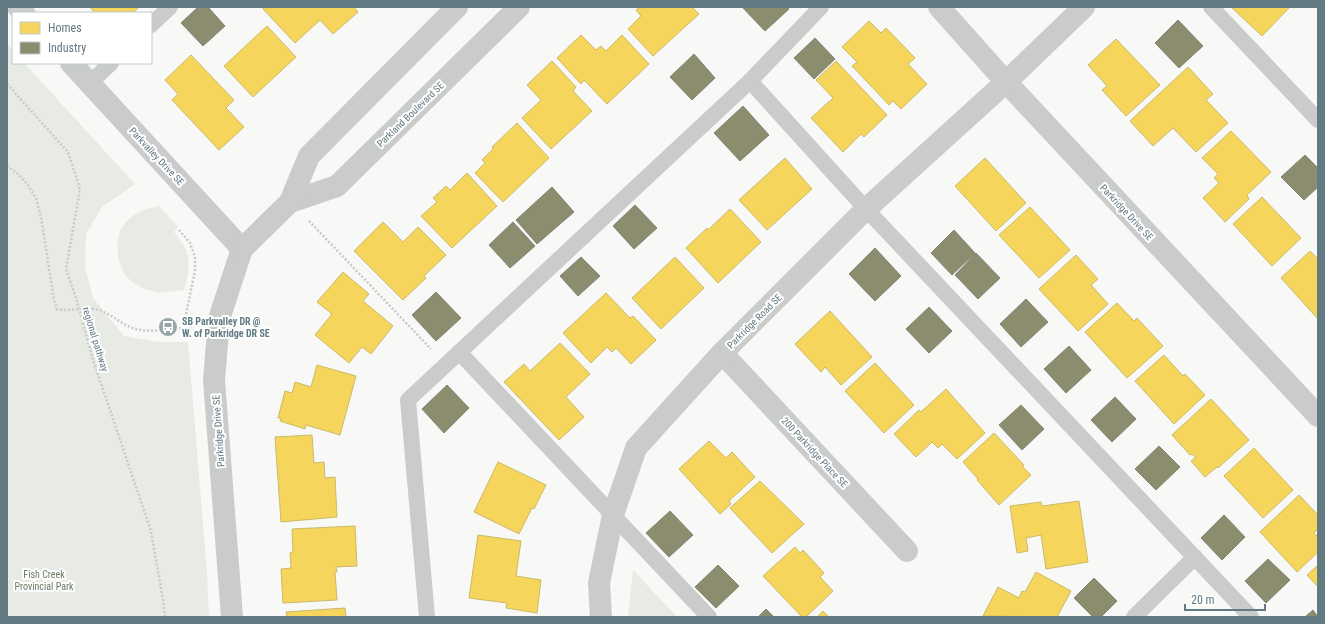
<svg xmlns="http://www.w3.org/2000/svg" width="1325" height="624" font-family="'Roboto Condensed',sans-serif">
<rect width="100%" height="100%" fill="#f8f8f7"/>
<g fill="#e8eae4">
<polygon points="7,44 13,51 13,63 24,63 135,184 102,207 86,234 85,267 93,298 124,336 158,342 188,342 207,573 209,617 7,617"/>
<path d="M159 206 178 227 174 232C191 252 192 265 184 290 176 291 165 293 156 292 134 287 121 277 118 254 114 225 132 211 159 206Z"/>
<polygon points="633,570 677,617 628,617"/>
</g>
<g fill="#f6d55c" stroke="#caba67">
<polygon points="90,7 139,7 133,13 95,13"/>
<polygon points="264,7 354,7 358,12 333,34 320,20 295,43 263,9"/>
<polygon points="640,7 692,7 699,14 653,56 628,29 641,16 636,10"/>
<polygon points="1233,7 1290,7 1262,36 1232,8"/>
<polygon points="869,21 881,33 886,28 915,58 908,64 927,84 901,109 893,101 889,105 852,66 857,62 842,47"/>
<polygon points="267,26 296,57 253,97 224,66"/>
<polygon points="581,35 596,50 601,46 606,51 622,35 649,64 607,104 584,80 581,84 557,58"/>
<polygon points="1116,39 1160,85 1126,116 1102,90 1107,86 1088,65"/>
<polygon points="191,55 234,100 226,108 244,127 219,150 172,100 178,94 165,80"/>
<polygon points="552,61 576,87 573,91 592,111 551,149 522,118 541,100 527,85"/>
<polygon points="836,61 887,115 864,137 861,134 843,152 811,118 833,98 816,80"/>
<polygon points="1188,67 1213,94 1206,100 1228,123 1196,152 1173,128 1153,146 1130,121"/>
<polygon points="517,123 549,158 503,202 475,173 485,163 482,160 493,149 492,147"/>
<polygon points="1231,131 1271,172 1247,195 1249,199 1225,222 1203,198 1219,183 1214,178 1218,174 1202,158"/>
<polygon points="785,158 812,189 767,230 739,200"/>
<polygon points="985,158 1026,203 996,231 955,186"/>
<polygon points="467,173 497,206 452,248 421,216 437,202 433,198 446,186 450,190"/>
<polygon points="1262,197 1301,238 1272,266 1233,224"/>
<polygon points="1030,207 1070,250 1039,278 999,235"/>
<polygon points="730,209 761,242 718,283 686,248 707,228 708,230"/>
<polygon points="383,222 403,242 418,227 446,255 424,276 426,278 403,300 354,251"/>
<polygon points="1310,251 1318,259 1318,319 1281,278"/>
<polygon points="1076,255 1098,279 1091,285 1108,304 1078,331 1039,289"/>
<polygon points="675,257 704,288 661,329 632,298"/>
<polygon points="343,272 369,294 363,301 393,326 371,354 362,347 349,363 315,335 332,314 317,302"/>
<polygon points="606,293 630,318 633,316 656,340 631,364 616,348 612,352 607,347 591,363 563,333"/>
<polygon points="1117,303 1134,321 1137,318 1163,346 1127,378 1085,332"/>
<polygon points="830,311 872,357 841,385 825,367 821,372 795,344"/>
<polygon points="560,343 590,374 566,397 584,417 559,440 504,382 524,364 530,371"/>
<polygon points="1164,355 1183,376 1185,374 1205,395 1174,424 1135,381"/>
<polygon points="875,363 914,405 884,433 845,391"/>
<polygon points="317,365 356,376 340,435 306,425 305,429 280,421 281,418 278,418 285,391 292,393 295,382 311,387"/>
<polygon points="946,389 985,433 957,459 942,444 938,448 932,442 916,457 894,434 919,410 921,412"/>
<polygon points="1211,399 1249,440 1218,468 1217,467 1205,477 1191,461 1196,457 1192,454 1190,455 1172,435"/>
<polygon points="994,433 1024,465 1022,466 1031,475 999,505 977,480 978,479 963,462"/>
<polygon points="312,435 314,463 324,462 325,478 335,477 337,517 281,522 275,437"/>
<polygon points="709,441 726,458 732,452 755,477 729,501 731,504 720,514 679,469"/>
<polygon points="1254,448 1293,490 1263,518 1224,476"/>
<polygon points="498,462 546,485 534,509 532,508 519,534 474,512"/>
<polygon points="760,481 804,524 772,553 730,508"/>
<polygon points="1299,495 1318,515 1318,529 1314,533 1318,537 1318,552 1297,572 1260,532"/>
<polygon points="1079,501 1088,562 1046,569 1041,535 1026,538 1028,551 1017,553 1010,506 1041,502 1042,506"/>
<polygon points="355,526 357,566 336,567 337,572 335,572 337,600 283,603 281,569 291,568 290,553 293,552 292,529"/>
<polygon points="478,535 521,541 516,576 541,580 537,613 506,608 507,603 469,598"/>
<polygon points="795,547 800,553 803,550 824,573 820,577 833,591 806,617 802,617 763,576"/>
<polygon points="1318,565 1318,587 1307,575"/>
<polygon points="1036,572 1071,591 1057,617 983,616 998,587 1019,598 1022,591 1025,592"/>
<polygon points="345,608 346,617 287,617 286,612"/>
<polygon points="823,611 829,617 817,617"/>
</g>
<g fill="#8c8c6e" stroke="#7f8774">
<polygon points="198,7 208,7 225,26 203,46 181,23"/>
<polygon points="742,7 787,7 789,9 765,31"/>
<polygon points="1178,20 1203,46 1179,68 1155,43"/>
<polygon points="815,38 835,59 814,79 794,58"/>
<polygon points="694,54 715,78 692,100 670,77"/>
<polygon points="743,106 769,135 740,161 714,133"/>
<polygon points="1305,155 1318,168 1318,187 1304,200 1281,177"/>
<polygon points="552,187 574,212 537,244 516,220"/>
<polygon points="635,205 657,228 634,249 613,226"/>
<polygon points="513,222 535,246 510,268 489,245"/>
<polygon points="954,230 975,253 952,275 931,253"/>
<polygon points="875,248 901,276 875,301 849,274"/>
<polygon points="976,253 1000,278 978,299 955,275"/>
<polygon points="581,257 600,276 578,296 560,276"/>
<polygon points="436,292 461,318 436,341 412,315"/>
<polygon points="1026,299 1048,322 1021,347 1000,324"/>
<polygon points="929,307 952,331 929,353 906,329"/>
<polygon points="1069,346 1091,370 1066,393 1044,369"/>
<polygon points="447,385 469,408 444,433 422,409"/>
<polygon points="1115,397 1136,419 1112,442 1091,420"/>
<polygon points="1021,405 1044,429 1022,450 999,425"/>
<polygon points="1159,446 1180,467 1156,490 1135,469"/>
<polygon points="670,511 693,535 669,557 646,533"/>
<polygon points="1224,515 1245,537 1222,560 1201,538"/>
<polygon points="1268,559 1290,580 1266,603 1245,581"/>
<polygon points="718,565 739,586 716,608 695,587"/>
<polygon points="1094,578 1117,601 1101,617 1093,617 1074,598"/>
<polygon points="766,609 774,617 758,617"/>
<polygon points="1313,610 1318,617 1305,617"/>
</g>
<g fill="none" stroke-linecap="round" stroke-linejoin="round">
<g stroke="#c8caca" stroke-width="2.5" stroke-dasharray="2 2" stroke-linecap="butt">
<polyline points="7,84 68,152 80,189 66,269 76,298 93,360 111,413 151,531 163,600 165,617"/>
<path d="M7 166 18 174 28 185 36 198 41 217 54 300 57 309C70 312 82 307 94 309 108 311 118 322 130 327 147 334 168 329 185 328L186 314 195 271V257L190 243 179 230"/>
<polyline points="309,221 431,349"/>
</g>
<g stroke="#cacccc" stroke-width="16">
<polyline points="1211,7 1318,120"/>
<polyline points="151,25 170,7"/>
<polyline points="750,81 866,209 1251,617"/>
<polyline points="90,83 111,63"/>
<polyline points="459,352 709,617"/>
<polyline points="427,617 408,400 750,81 821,7"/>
<polyline points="1134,617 1195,557"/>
</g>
<g stroke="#cacccc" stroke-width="22">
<polyline points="18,7 24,13"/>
<polyline points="939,7 1006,82 1318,416"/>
<polyline points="71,63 242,249 219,319 214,380 232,617"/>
<polyline points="722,353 907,551"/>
<polyline points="601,617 599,583 613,515 636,448 722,353 866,209 1006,82 1084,7"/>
</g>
<g stroke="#cacccc" stroke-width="22">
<polyline points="290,202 337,186 519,7"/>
<polyline points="242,249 290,202 309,156 457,7"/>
</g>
</g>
<defs>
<symbol id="bus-disc" viewBox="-11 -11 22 22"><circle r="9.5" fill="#96a6ab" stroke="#fff"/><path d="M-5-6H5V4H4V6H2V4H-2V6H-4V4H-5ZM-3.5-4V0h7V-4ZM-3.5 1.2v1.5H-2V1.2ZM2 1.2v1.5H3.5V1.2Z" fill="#fff"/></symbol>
</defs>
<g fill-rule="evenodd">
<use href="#bus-disc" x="157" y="316" width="22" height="22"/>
</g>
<g text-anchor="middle" stroke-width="4" stroke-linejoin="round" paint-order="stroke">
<g font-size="10" fill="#627a82" stroke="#fff">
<text transform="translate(410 114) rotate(-44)" y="4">Parkland Boulevard SE</text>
<text transform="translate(157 156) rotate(47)" y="4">Parkvalley Drive SE</text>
<text transform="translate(1127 212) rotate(47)" y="4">Parkridge Drive SE</text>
<text transform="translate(754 321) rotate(-45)" y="4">Parkridge Road SE</text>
<text transform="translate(96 339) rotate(73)" y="4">regional pathway</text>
<text transform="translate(218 431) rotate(-94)" y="4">Parkridge Drive SE</text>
<text transform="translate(815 452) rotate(47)" y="4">200 Parkridge Place SE</text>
</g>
<g font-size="10" font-weight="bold" fill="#627a82" stroke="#fff" text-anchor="start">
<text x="182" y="325">SB Parkvalley DR @<tspan x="182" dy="12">W. of Parkridge DR SE</tspan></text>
</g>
<g font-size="10" fill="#6a7a61" stroke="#fff">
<text x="44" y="578">Fish Creek<tspan x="44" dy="12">Provincial Park</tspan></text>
</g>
</g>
<rect width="1325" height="624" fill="none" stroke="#627a82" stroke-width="16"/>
<rect x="12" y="12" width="140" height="52" fill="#ffffff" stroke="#c0cacd"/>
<rect x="20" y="22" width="20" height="12" fill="#f6d55c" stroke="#c0cacd"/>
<text x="48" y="32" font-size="12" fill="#627a82">Homes</text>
<rect x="20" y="42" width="20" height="12" fill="#8c8c6e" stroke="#c0cacd"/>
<text x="48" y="52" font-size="12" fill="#627a82">Industry</text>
<path d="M1185 604v6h80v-6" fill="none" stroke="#627a82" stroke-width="2"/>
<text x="1191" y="604" font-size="12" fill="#627a82" stroke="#ffffff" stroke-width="3" paint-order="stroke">20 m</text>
</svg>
